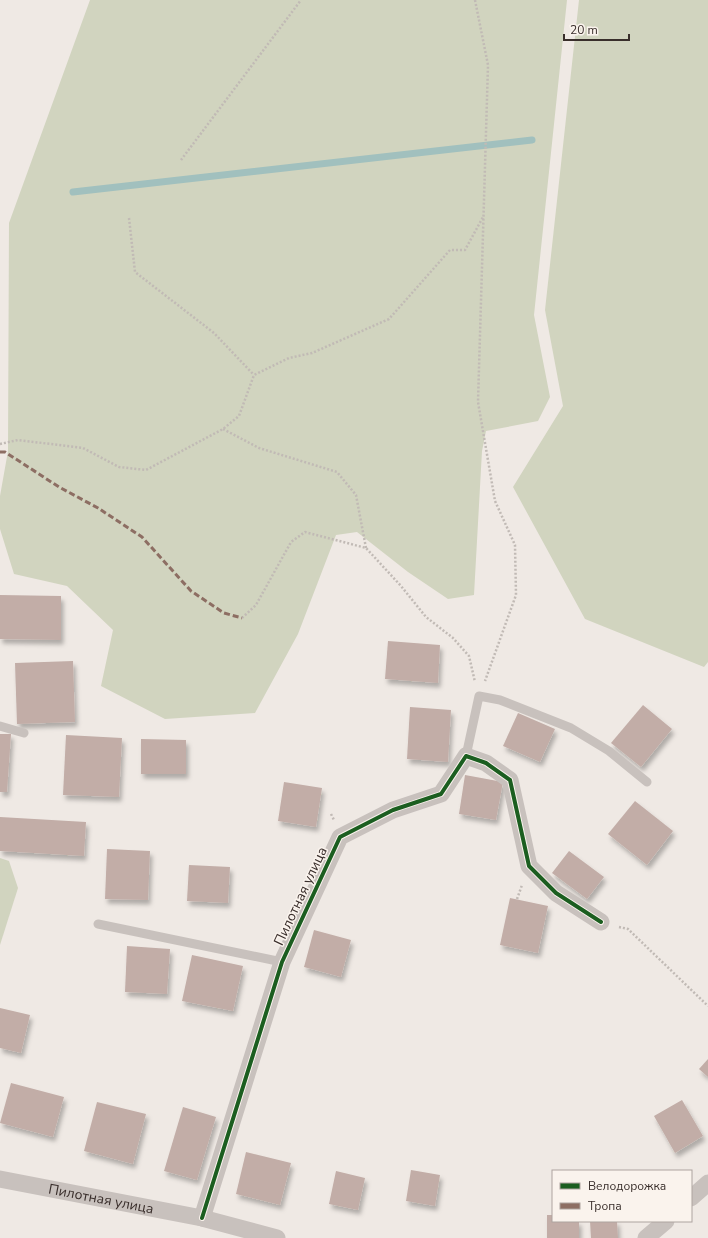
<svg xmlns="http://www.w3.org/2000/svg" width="708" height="1238" font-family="'Nunito Sans',sans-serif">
<defs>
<filter id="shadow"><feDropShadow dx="2.5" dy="4.5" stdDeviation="2" flood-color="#0004"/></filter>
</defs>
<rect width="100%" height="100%" fill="#efe9e4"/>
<g fill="#d1d4bf">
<polygon points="90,0 567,0 534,315 550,397 538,421 486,431 482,451 474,595 448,599 408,572 357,532 336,535 298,634 255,713 165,719 101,686 113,630 67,586 14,574 0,529 0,496 8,451 9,223"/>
<polygon points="579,0 708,0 708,662 704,667 585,619 513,487 563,406 545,310"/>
<polygon points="0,858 9,861 18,888 0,945"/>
</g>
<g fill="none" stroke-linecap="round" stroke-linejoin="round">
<polyline stroke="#a1c0be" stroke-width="7" points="73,192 532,140"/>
</g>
<g fill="#c2ada7" filter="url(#shadow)">
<polygon points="0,595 61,596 61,640 0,639"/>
<polygon points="388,641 440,645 438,683 385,679"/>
<polygon points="73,661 75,722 17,724 15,663"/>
<polygon points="643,705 672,729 641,767 611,743"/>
<polygon points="410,707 451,710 448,762 407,759"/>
<polygon points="518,713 555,729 540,762 503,746"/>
<polygon points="0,734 11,734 7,792 0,792"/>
<polygon points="66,735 122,738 119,797 63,795"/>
<polygon points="141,739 186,740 186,774 141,774"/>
<polygon points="465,775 503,782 496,820 459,814"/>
<polygon points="284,782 322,788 316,827 278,821"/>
<polygon points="635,801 673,831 647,865 608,834"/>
<polygon points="0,817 86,822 84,856 0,851"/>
<polygon points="107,849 150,851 148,900 105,899"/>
<polygon points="569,851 604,877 587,899 552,873"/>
<polygon points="189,865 230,867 228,903 187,901"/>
<polygon points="510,898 548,906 538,953 500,945"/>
<polygon points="314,930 351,940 341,977 304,967"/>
<polygon points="127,946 170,949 167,994 125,992"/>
<polygon points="192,955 243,966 233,1011 182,1001"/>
<polygon points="0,1008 30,1015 21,1053 0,1048"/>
<polygon points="708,1059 708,1077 699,1069"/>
<polygon points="11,1083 64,1097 53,1137 0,1123"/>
<polygon points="682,1100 703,1136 675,1153 654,1116"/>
<polygon points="97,1102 146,1114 133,1164 84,1151"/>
<polygon points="183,1107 216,1117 197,1180 164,1171"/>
<polygon points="246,1152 291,1163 280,1205 236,1194"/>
<polygon points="411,1170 440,1175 435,1206 406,1201"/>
<polygon points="336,1171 365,1178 358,1210 329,1204"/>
<polygon points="547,1215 553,1215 553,1221 579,1221 579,1238 547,1238"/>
<polygon points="590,1221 617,1221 618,1238 591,1238"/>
</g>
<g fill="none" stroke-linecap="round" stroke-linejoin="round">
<g stroke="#c1bab5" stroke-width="2.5" stroke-dasharray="2 2" stroke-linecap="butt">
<polyline points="475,0 488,65 478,402 495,501 515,545 516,595 485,681"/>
<polyline points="181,160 301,0"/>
<polyline points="129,218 135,272 214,333 254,375"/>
<polyline points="223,429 259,448 337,472 356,495 366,548"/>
<polyline points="0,444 18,440 83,448 119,467 146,470 223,429 239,416 254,375 289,358 312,353 389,319 450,250 465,250 483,217"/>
<polyline points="242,618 256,605 291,542 305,532 366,548 401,586 426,617 453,638 469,656 475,682"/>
<polyline points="331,814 334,820"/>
<polyline points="517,899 522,885"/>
<polyline points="619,927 628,929 708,1006"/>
</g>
<g stroke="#c8c1bd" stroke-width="9">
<polyline points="0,726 24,733"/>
<polyline points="466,756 479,696 500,700 571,728 609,751 647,782"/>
<polyline points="98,924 282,962"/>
</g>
<g stroke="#c8c1bd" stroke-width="17">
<path id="s1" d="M0 1179 202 1218 277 1238"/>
<polyline points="691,1198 708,1183"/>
<polyline points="202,1218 282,962 340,837 393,810 441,794 466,756 486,763 510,780 529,866 556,893 601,922"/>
<polyline points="646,1238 666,1221"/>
</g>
<polyline stroke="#8d6e63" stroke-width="3" stroke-dasharray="6 3" stroke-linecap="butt" points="0,452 5,452 59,487 98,508 142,537 191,591 224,613 242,618"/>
<defs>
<polyline id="cycleway" points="202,1218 282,962 340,837 393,810 441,794 466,756 486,763 510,780 529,866 556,893 601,922"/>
</defs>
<use href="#cycleway" stroke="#faf3ed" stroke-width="6"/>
<use href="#cycleway" stroke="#1b5e20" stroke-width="4"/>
</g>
<g text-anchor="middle" stroke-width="3" stroke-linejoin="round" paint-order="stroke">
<g font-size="14" fill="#392e2b" stroke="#faf3ed">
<text transform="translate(300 896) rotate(-65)" y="5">Пилотная улица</text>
<text dy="5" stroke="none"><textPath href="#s1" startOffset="103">Пилотная улица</textPath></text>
</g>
</g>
<rect x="552" y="1170" width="140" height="52" fill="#faf3ed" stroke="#ada49f"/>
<rect x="560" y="1183" width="20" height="6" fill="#1b5e20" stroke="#ada49f"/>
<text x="588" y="1190" font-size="12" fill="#392e2b">Велодорожка</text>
<rect x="560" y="1203" width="20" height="6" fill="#8d6e63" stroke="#ada49f"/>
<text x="588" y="1210" font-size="12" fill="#392e2b">Тропа</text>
<path d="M564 34v6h65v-6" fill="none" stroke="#392e2b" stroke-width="2"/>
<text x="570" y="34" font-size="12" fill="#392e2b" stroke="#faf3ed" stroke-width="3" paint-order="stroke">20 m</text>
</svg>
